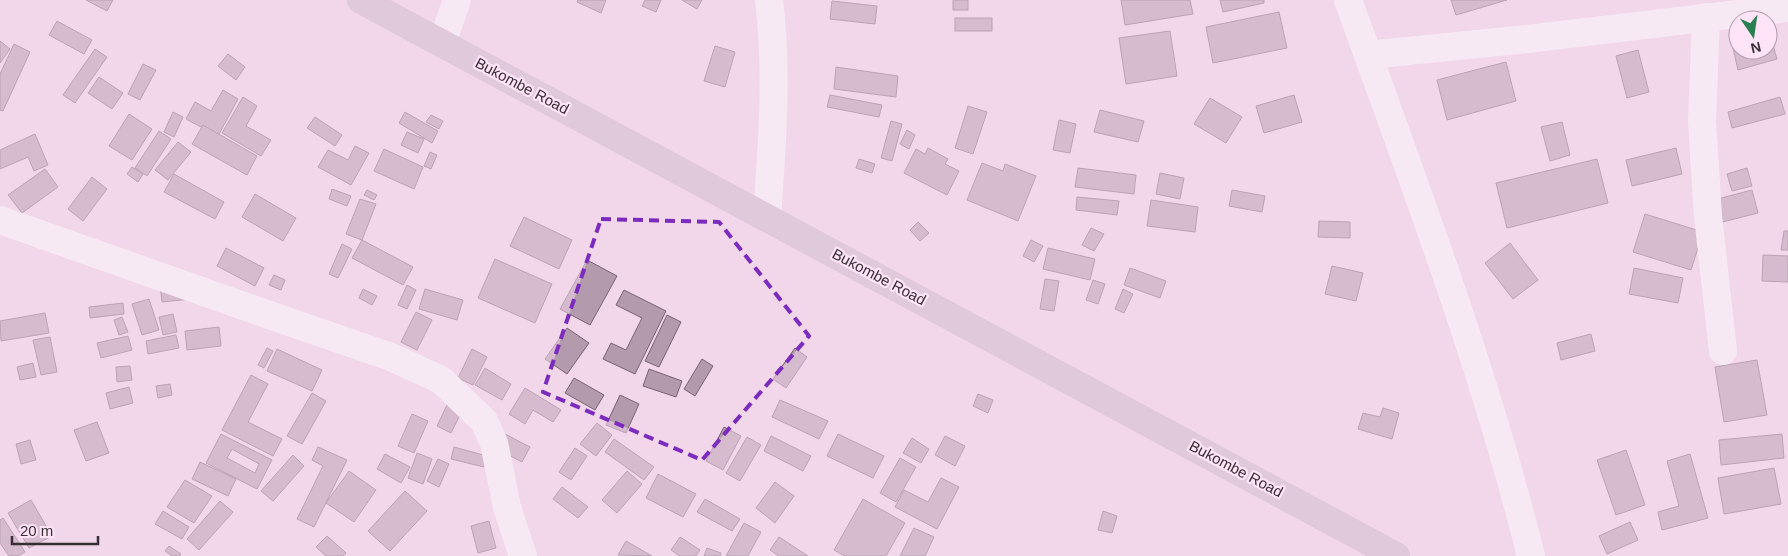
<svg xmlns="http://www.w3.org/2000/svg" width="1788" height="556" font-family="Helvetica,sans-serif">
<rect width="100%" height="100%" fill="#f1d7e9"/>
<g fill="#b39aac" stroke="#7a6373" fill-rule="evenodd">
<polygon points="86,0 113,0 107,11"/>
<polygon points="578,0 606,0 601,13 577,2"/>
<polygon points="645,0 661,0 656,12 642,6"/>
<polygon points="682,0 702,0 697,9"/>
<rect x="953" y="0" width="15" height="10"/>
<polygon points="1121,0 1190,0 1193,14 1125,25"/>
<polygon points="1220,0 1264,0 1264,3 1223,12"/>
<polygon points="1451,0 1507,0 1456,15"/>
<polygon points="832,1 877,6 875,24 830,19"/>
<polygon points="1279,12 1287,48 1213,63 1206,27"/>
<rect x="955" y="18" width="37" height="13"/>
<polygon points="57,21 92,40 84,54 49,35"/>
<polygon points="1170,31 1177,76 1126,84 1119,38"/>
<polygon points="1771,38 1777,59 1738,70 1733,48 1738,47 1738,50 1768,50 1768,39"/>
<polygon points="0,41 10,49 0,63"/>
<polygon points="14,44 30,52 3,111 0,110 0,74"/>
<polygon points="715,46 735,52 725,87 704,81"/>
<polygon points="95,49 107,57 75,103 63,95"/>
<polygon points="1638,50 1649,92 1627,98 1616,56"/>
<polygon points="228,54 245,67 236,80 218,66"/>
<polygon points="1506,62 1516,101 1447,120 1437,80"/>
<polygon points="143,64 156,70 140,100 128,94"/>
<polygon points="836,67 898,76 896,97 834,89"/>
<polygon points="99,77 123,93 112,109 88,93"/>
<polygon points="223,90 238,99 218,136 186,119 195,102 211,111"/>
<polygon points="830,95 882,105 879,117 827,107"/>
<polygon points="1294,95 1302,122 1264,133 1256,106"/>
<polygon points="243,97 257,106 246,126 271,140 261,156 222,133"/>
<polygon points="1780,97 1785,114 1732,128 1728,112"/>
<polygon points="1210,98 1242,117 1226,143 1194,124"/>
<polygon points="968,106 987,112 973,154 955,148"/>
<polygon points="1100,110 1144,121 1138,142 1094,132"/>
<polygon points="173,112 183,117 174,137 164,132"/>
<polygon points="405,112 438,131 432,143 399,123"/>
<polygon points="129,114 152,129 132,160 109,146"/>
<polygon points="431,115 443,121 439,129 426,122"/>
<polygon points="315,117 342,135 335,146 307,128"/>
<polygon points="1059,120 1076,124 1070,153 1053,150"/>
<polygon points="891,121 902,124 892,161 881,158"/>
<polygon points="1562,122 1570,155 1550,161 1541,127"/>
<polygon points="203,125 257,156 247,175 192,144"/>
<polygon points="907,130 915,135 909,149 900,144"/>
<polygon points="159,131 171,139 147,176 135,168"/>
<polygon points="407,132 424,139 418,153 401,145"/>
<polygon points="35,134 48,165 34,171 28,157 0,169 0,150"/>
<polygon points="178,142 191,152 168,180 155,170"/>
<polygon points="355,146 369,153 351,185 318,167 328,150 348,160"/>
<polygon points="928,148 948,159 945,164 959,171 947,195 904,173 916,149 925,154"/>
<polygon points="1676,148 1682,174 1632,186 1626,160"/>
<polygon points="384,149 423,167 414,189 374,171"/>
<polygon points="430,152 437,155 431,169 424,166"/>
<polygon points="859,159 875,164 872,173 856,168"/>
<polygon points="1597,159 1608,203 1507,228 1496,183"/>
<polygon points="982,163 1003,171 1005,164 1036,176 1018,221 967,200"/>
<polygon points="132,167 143,174 138,182 127,174"/>
<polygon points="1078,168 1136,175 1134,194 1075,187"/>
<polygon points="1747,168 1752,186 1732,191 1727,174"/>
<polygon points="45,169 58,187 22,213 8,195"/>
<polygon points="1160,173 1184,178 1180,199 1156,194"/>
<polygon points="174,174 224,202 215,219 164,192"/>
<polygon points="92,177 107,189 83,221 68,209"/>
<polygon points="332,189 351,196 347,206 329,199"/>
<polygon points="367,190 377,195 374,200 364,195"/>
<polygon points="1232,190 1265,196 1262,212 1229,206"/>
<polygon points="1752,190 1758,213 1703,227 1698,204"/>
<polygon points="255,194 296,218 283,241 242,217"/>
<polygon points="1077,197 1119,201 1117,215 1076,210"/>
<polygon points="360,199 376,204 362,240 346,234"/>
<polygon points="1151,200 1198,207 1195,232 1147,226"/>
<polygon points="1645,214 1703,232 1691,270 1633,252"/>
<polygon points="524,217 572,240 559,269 510,246"/>
<polygon points="1319,221 1350,222 1350,238 1318,237"/>
<polygon points="918,222 929,233 920,241 910,230"/>
<polygon points="1091,228 1104,234 1094,251 1082,245"/>
<polygon points="1784,231 1788,231 1788,250 1781,250"/>
<polygon points="362,240 413,267 403,285 352,258"/>
<polygon points="1031,240 1043,246 1034,262 1023,256"/>
<polygon points="1510,243 1538,280 1513,299 1485,263"/>
<polygon points="342,244 352,249 338,278 329,274"/>
<polygon points="226,248 264,268 255,286 217,266"/>
<polygon points="1048,248 1095,259 1090,280 1043,269"/>
<polygon points="1763,255 1788,256 1788,282 1762,281"/>
<polygon points="495,259 552,284 535,323 478,298"/>
<polygon points="587,260 617,276 590,325 560,309"/>
<polygon points="1332,266 1363,273 1356,301 1325,294"/>
<polygon points="1130,268 1166,281 1160,298 1124,285"/>
<polygon points="1634,268 1683,278 1678,303 1629,294"/>
<polygon points="274,275 285,280 281,290 269,285"/>
<polygon points="1045,279 1059,281 1054,311 1040,309"/>
<polygon points="1093,280 1105,284 1098,304 1086,300"/>
<polygon points="407,285 416,290 407,309 398,305"/>
<polygon points="160,286 191,299 162,302"/>
<polygon points="363,289 377,296 372,305 359,298"/>
<polygon points="425,289 463,300 457,320 419,309"/>
<polygon points="1123,289 1133,294 1124,313 1115,309"/>
<polygon points="624,290 666,311 635,374 603,359 611,343 626,350 642,318 616,305"/>
<polygon points="149,299 159,330 142,335 132,304"/>
<polygon points="123,303 124,314 90,318 89,307"/>
<polygon points="416,312 432,320 417,350 401,342"/>
<polygon points="45,313 49,333 1,341 0,321"/>
<polygon points="173,314 177,332 163,335 159,317"/>
<polygon points="667,315 681,322 659,367 645,361"/>
<polygon points="122,317 128,332 119,335 114,320"/>
<polygon points="219,327 221,346 187,350 185,331"/>
<polygon points="567,328 589,343 567,374 545,359"/>
<polygon points="1591,334 1595,351 1561,360 1557,343"/>
<polygon points="176,335 179,348 148,354 146,341"/>
<polygon points="128,336 132,350 101,358 97,343"/>
<polygon points="50,337 57,372 41,375 33,340"/>
<polygon points="267,348 273,351 264,368 258,365"/>
<polygon points="795,348 807,357 786,388 773,379"/>
<polygon points="277,349 322,370 312,391 267,371"/>
<polygon points="472,349 487,357 473,385 458,378"/>
<polygon points="702,359 713,366 695,396 684,389"/>
<polygon points="1757,360 1767,415 1724,422 1715,367"/>
<polygon points="33,363 36,377 20,380 17,367"/>
<polygon points="130,366 132,380 117,382 116,367"/>
<polygon points="485,368 511,384 502,400 475,385"/>
<polygon points="649,369 682,381 676,397 643,386"/>
<polygon points="251,375 268,384 248,422 282,439 273,456 222,430"/>
<polygon points="574,378 604,395 595,410 565,393"/>
<polygon points="170,384 172,395 158,398 156,386"/>
<polygon points="129,387 133,403 110,409 106,393"/>
<polygon points="525,388 561,410 553,422 533,410 525,424 509,414"/>
<polygon points="454,390 469,397 451,433 437,426"/>
<polygon points="312,393 326,401 302,444 287,436"/>
<polygon points="978,394 993,400 988,413 973,406"/>
<polygon points="620,395 639,404 626,433 606,425"/>
<polygon points="780,400 828,421 819,439 772,417"/>
<polygon points="1383,408 1399,413 1392,439 1358,429 1363,413 1380,417"/>
<polygon points="412,414 428,421 414,453 398,446"/>
<polygon points="97,422 109,453 86,461 74,430"/>
<polygon points="597,423 612,435 596,456 580,444"/>
<polygon points="724,427 741,436 723,470 706,461"/>
<path d="M221 434 272 460 257 489 206 463ZM232 449 259 464 255 473 227 458Z"/>
<polygon points="505,434 530,447 522,462 497,449"/>
<polygon points="838,434 884,456 873,478 827,456"/>
<polygon points="1782,434 1784,458 1721,465 1719,440"/>
<polygon points="771,436 811,456 803,471 764,451"/>
<polygon points="945,436 965,446 955,466 935,455"/>
<polygon points="747,437 761,445 740,481 726,473"/>
<polygon points="912,438 929,449 921,463 903,453"/>
<polygon points="614,439 654,467 644,480 605,452"/>
<polygon points="30,440 36,460 21,464 16,444"/>
<polygon points="318,447 347,460 314,527 297,519 323,466 312,460"/>
<polygon points="454,447 487,456 484,467 451,459"/>
<polygon points="575,448 587,456 571,480 559,472"/>
<polygon points="1626,450 1645,505 1616,515 1597,460"/>
<polygon points="417,453 432,459 423,484 408,478"/>
<polygon points="385,454 410,467 401,483 377,469"/>
<polygon points="1690,454 1708,518 1662,530 1658,512 1679,506 1667,461"/>
<polygon points="293,455 304,466 273,501 261,491"/>
<polygon points="900,458 916,467 896,502 880,493"/>
<polygon points="438,459 449,464 439,487 427,481"/>
<polygon points="200,462 236,479 228,496 192,479"/>
<polygon points="1774,468 1781,504 1724,514 1718,478"/>
<polygon points="349,471 376,490 354,522 326,503"/>
<polygon points="627,471 642,484 617,513 602,500"/>
<polygon points="658,474 696,494 683,517 646,498"/>
<polygon points="941,478 959,487 937,529 895,507 904,490 928,502"/>
<polygon points="185,480 212,496 194,523 167,507"/>
<polygon points="775,482 794,496 775,523 756,508"/>
<polygon points="562,487 588,507 578,518 553,499"/>
<polygon points="405,491 427,511 390,551 368,531"/>
<polygon points="705,499 740,519 732,531 697,512"/>
<polygon points="863,499 905,523 886,556 845,556 834,550"/>
<polygon points="31,500 52,536 29,548 8,513"/>
<polygon points="220,501 233,512 199,550 187,539"/>
<polygon points="163,511 189,527 182,539 155,524"/>
<polygon points="1103,511 1117,516 1112,533 1098,530"/>
<polygon points="3,518 25,552 18,556 9,556 0,543 0,520"/>
<polygon points="489,521 496,548 478,553 471,526"/>
<polygon points="1630,522 1638,540 1607,554 1599,536"/>
<polygon points="744,523 761,532 748,556 726,556"/>
<polygon points="914,528 934,537 925,556 900,556"/>
<polygon points="327,536 346,553 343,556 326,556 316,547"/>
<polygon points="680,537 700,550 696,556 680,556 671,550"/>
<polygon points="779,537 808,556 779,556 770,550"/>
<polygon points="626,541 652,556 618,555"/>
<polygon points="169,546 181,554 179,556 172,556 165,551"/>
<polygon points="707,548 721,553 720,556 704,556"/>
</g>
<g fill="none" stroke-linecap="round" stroke-linejoin="round">
<g stroke="#fff" stroke-width="28">
<path d="M1348 0C1414 183 1484 367 1531 556"/>
<polyline points="1706,17 1702,122 1708,216 1723,351"/>
<polyline points="442,43 457,0"/>
<polyline points="1368,55 1527,39 1788,8"/>
<path d="M767 217C772 145 778 72 769 0"/>
<polyline points="0,220 275,317 391,357 441,380 484,421 494,443 507,507 523,556"/>
</g>
<polyline stroke="#cdb9c9" stroke-width="28" points="361,0 1396,556"/>
</g>
<path d="M0 0H1788V556H0ZM601 219 719 222 809 336 702 460 543 392Z" fill="#f1d7e9" fill-opacity=".55" fill-rule="evenodd"/>
<path fill="none" stroke="#7b2cbf" stroke-width="4" stroke-dasharray="10 6" stroke-linejoin="round" d="M601 219 719 222 809 336 702 460 543 392Z"/>
<g text-anchor="middle" stroke-width="4.5" stroke-linejoin="round" paint-order="stroke">
<g font-size="15" fill="#382e35" stroke="#fee4f6">
<text transform="translate(522 86) rotate(28)" y="5">Bukombe Road</text>
<text transform="translate(879 277) rotate(28)" y="5">Bukombe Road</text>
<text transform="translate(1236 469) rotate(28)" y="5">Bukombe Road</text>
</g>
</g>
<g transform="translate(1753 35) rotate(167)"><circle r="24" fill="#fee4f6" stroke="#af9ba9"/>
<path d="M0-4L9 19L0 12L-9 19Z" fill="#297f52"/>
<text y="-8" font-size="14" font-weight="bold" text-anchor="middle" fill="#382e35">N</text>
</g>
<path d="M12 536v8h86v-8" fill="none" stroke="#382e35" stroke-width="2.5"/>
<text x="20" y="536" font-size="15" fill="#382e35" stroke="#fee4f6" stroke-width="4" paint-order="stroke">20 m</text>
</svg>
